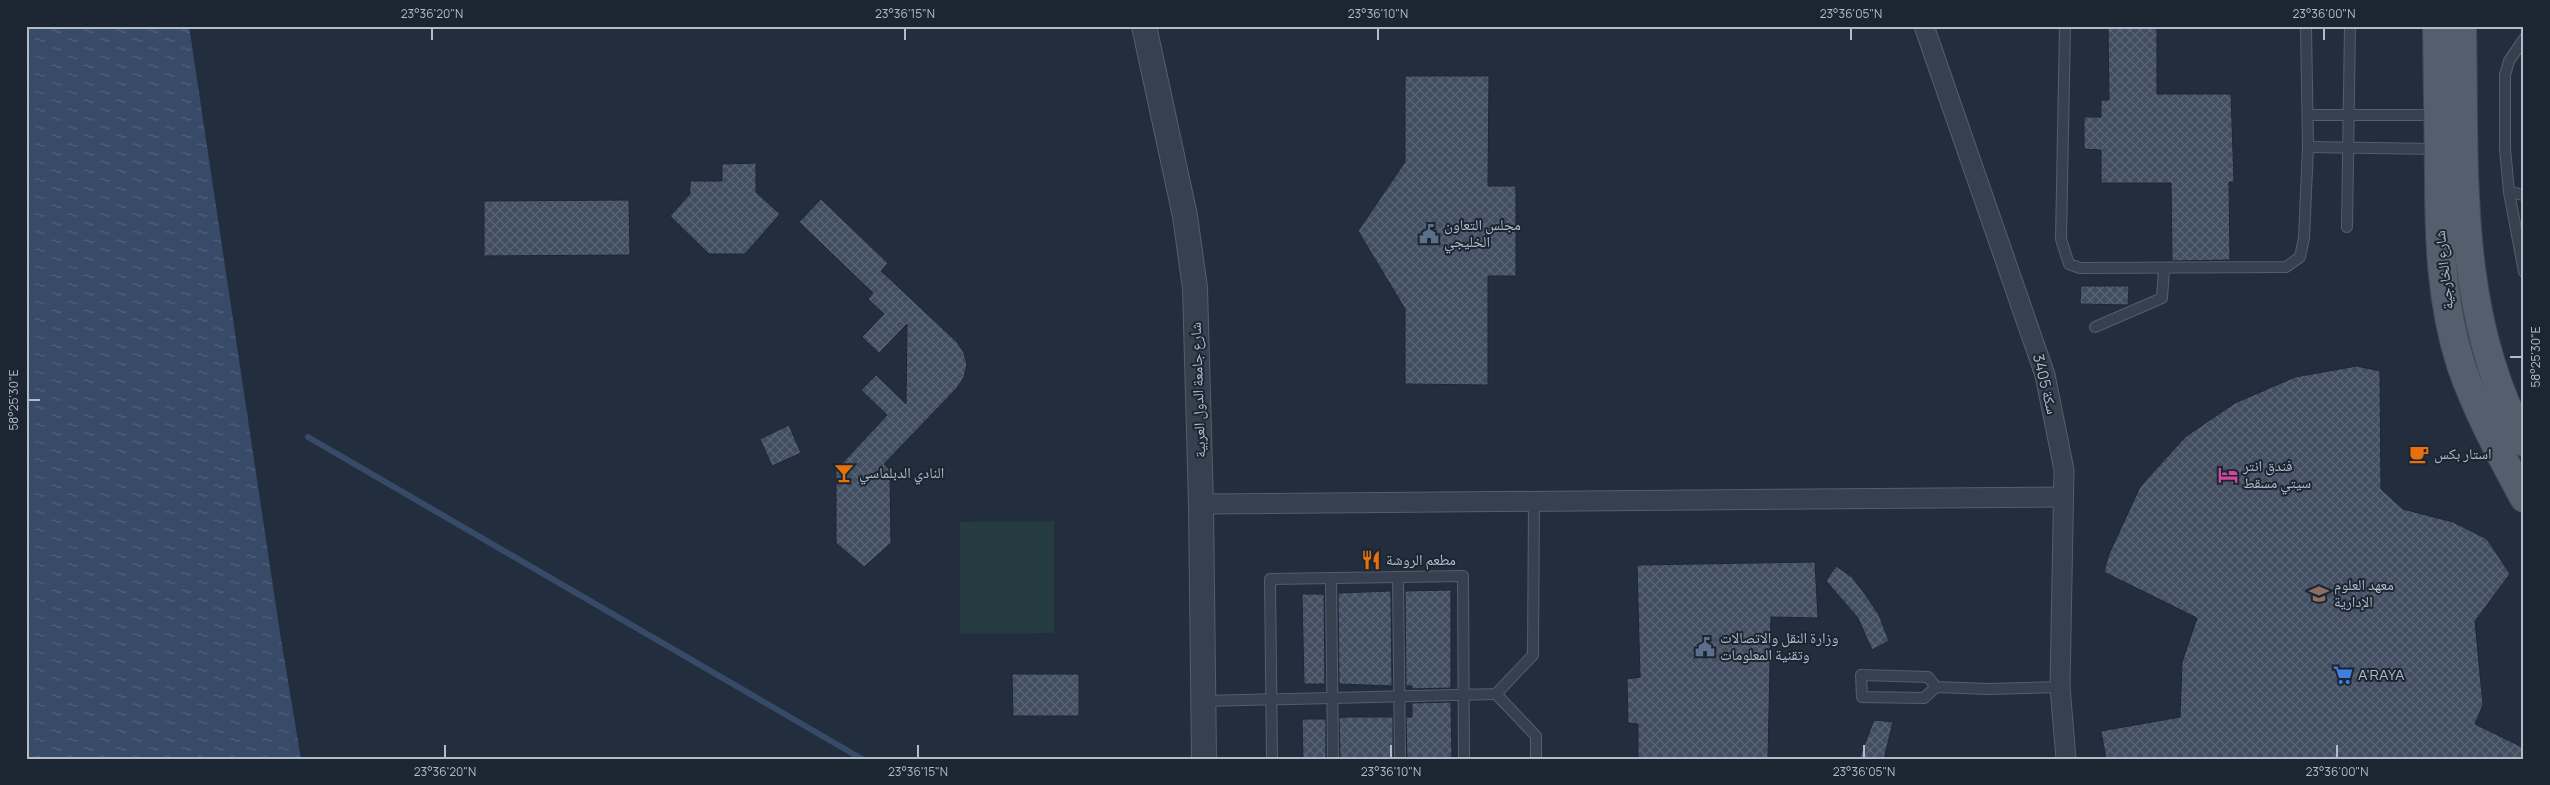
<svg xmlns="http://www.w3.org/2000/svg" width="2550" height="785" font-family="Manrope,'Noto Naskh Arabic',sans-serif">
<defs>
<pattern id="water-ripples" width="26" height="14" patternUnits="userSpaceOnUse" patternTransform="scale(1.25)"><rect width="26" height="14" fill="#374a68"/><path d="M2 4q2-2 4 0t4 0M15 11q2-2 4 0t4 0" fill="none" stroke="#52627c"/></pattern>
<pattern id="building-cross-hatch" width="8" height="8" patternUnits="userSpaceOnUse" patternTransform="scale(1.25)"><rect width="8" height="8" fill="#414d60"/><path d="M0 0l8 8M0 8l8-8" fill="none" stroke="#5a6575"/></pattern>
</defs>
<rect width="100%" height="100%" fill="#222e3e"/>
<polygon fill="#243b3f" points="1054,521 1054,633 960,634 960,522"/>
<polygon fill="url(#water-ripples)" points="26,26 189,26 280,633 301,759 26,759"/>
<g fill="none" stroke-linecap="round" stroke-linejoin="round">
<polyline stroke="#374a68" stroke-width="6" points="308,437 862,759"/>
</g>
<g fill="url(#building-cross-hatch)" stroke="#1e2734">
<polygon points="2108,26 2157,26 2157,94 2231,94 2234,182 2229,182 2230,260 2172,261 2171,183 2101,183 2101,150 2084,149 2084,117 2101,117 2101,100 2109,100"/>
<polygon points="1405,76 1489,76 1488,186 1516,186 1516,276 1488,276 1488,385 1405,384 1405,309 1358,231 1405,162"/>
<polygon points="756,163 756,192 780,214 745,254 709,254 670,216 690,194 690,181 722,181 722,164"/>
<polygon points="821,199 888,263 881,271 957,342 964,353 967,365 964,377 957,388 884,464 890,470 891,543 864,567 836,543 836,470 887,415 861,390 876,375 906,404 907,324 879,353 862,337 884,314 868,299 873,293 799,222"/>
<polygon points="629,200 630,255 484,256 484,201"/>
<polygon points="2081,286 2129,286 2128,305 2080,304"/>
<polygon points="2357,366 2380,371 2381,489 2403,509 2453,522 2487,539 2510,574 2475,621 2483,705 2475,724 2524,748 2524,759 2106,759 2101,731 2180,717 2182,662 2197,618 2104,572 2109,554 2140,487 2185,437 2235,403 2295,377"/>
<polygon points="789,425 801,453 772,466 760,439"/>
<polygon points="1815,562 1818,618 1771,617 1768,759 1638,759 1638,724 1628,723 1627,679 1640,677 1637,565"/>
<polygon points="1836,566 1852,577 1867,597 1879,615 1889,641 1872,650 1858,618 1826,581"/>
<polygon points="1451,590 1451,688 1412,689 1412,686 1406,686 1405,591"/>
<polygon points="1391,591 1392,686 1339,684 1338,593"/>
<polygon points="1302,594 1324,594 1325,684 1304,684"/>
<polygon points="1012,674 1079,674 1079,716 1013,716"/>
<polygon points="1451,702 1452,759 1407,759 1406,717 1412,717 1412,703"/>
<polygon points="1347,717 1393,717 1393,759 1340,759 1339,718"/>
<polygon points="1302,719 1326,719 1326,759 1303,759"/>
<polygon points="1874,720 1893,722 1884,759 1859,759"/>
</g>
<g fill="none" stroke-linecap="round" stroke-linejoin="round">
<defs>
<g id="service">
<polyline points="2065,26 2061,239 2069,264 2080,268 2286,267 2300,257 2304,238 2308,147 2306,26"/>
<polyline points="2524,39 2509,61 2505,75 2505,148 2509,192 2524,272"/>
<polyline points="2308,115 2437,115"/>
<polyline points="2308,147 2437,149"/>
<polyline points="2509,192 2524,195"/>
<polyline points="2347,227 2350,26"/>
<polyline points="2095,327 2162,298 2164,269"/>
<polyline points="1398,577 1400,759"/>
<polyline points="1331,578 1333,759"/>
<polyline points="1936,687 1924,698 1862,697 1861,675 1928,677 1936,687 1989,689 2060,687"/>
<polyline points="1496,694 1536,736 1536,759"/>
<polyline points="1203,701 1496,694 1533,655 1534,501"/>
<polyline points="1272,759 1270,579 1463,576 1464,759"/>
</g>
<g id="minor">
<polyline points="1924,26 2045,375 2064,470 2060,687 2066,759"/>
<polyline points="1201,504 2063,497"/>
</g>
<polyline id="tertiary" points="1144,26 1185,216 1195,288 1201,504 1204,759"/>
<g id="primary">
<path d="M2437 26C2438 75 2438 125 2439 174 2439 238 2441 303 2461 365 2477 412 2501 455 2524 498"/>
<path d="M2462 26C2465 167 2454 315 2524 442"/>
</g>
</defs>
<use href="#service" stroke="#545e6c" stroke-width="12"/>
<use href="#minor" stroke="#545e6c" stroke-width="21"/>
<use href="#tertiary" stroke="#545e6c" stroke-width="26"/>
<use href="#primary" stroke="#3f4957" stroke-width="30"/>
<use href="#service" stroke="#36404e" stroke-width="10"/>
<use href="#minor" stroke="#36404e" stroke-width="19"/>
<use href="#tertiary" stroke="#36404e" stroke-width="24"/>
<use href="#primary" stroke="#545f6e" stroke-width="28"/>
</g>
<path fill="none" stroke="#b2bbc9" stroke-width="2" d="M432 28V40M905 28V40M1378 28V40M1851 28V40M2324 28V40M2510 357H2522M28 400H40M445 745V758M918 745V758M1391 745V758M1864 745V758M2337 745V758"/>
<defs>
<symbol id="civic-bare" viewBox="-9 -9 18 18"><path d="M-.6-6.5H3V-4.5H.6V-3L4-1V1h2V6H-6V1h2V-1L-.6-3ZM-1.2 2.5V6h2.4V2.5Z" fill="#5c6f8a" stroke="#1c2532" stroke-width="2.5" paint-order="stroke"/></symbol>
<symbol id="cafe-bare" viewBox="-9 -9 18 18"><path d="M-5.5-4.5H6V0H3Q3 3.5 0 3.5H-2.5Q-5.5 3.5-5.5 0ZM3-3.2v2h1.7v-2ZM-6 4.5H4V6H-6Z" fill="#e8710a" stroke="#1c2532" stroke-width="2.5" paint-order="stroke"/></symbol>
<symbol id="bar-bare" viewBox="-9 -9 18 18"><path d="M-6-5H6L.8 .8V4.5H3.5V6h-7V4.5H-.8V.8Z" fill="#e8710a" stroke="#1c2532" stroke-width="2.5" paint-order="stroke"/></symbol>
<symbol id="hotel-bare" viewBox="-9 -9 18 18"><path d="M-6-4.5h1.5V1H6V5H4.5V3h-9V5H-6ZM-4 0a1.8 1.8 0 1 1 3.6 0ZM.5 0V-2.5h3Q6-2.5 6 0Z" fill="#d1479c" stroke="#1c2532" stroke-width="2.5" paint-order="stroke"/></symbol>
<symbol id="restaurant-bare" viewBox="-9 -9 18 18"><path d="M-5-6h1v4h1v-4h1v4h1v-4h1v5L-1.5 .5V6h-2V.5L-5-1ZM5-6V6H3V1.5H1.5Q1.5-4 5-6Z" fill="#e8710a" stroke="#1c2532" stroke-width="2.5" paint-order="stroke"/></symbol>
<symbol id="school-bare" viewBox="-9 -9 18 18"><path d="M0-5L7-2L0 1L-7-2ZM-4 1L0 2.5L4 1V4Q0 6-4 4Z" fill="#8d6e63" stroke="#1c2532" stroke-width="2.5" paint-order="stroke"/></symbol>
<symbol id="supermarket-bare" viewBox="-9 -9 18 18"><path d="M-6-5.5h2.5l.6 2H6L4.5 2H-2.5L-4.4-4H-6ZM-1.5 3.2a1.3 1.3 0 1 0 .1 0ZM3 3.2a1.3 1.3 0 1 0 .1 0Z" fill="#3f7fe0" stroke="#1c2532" stroke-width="2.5" paint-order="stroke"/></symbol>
</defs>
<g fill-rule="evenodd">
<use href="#civic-bare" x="1415" y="220" width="28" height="28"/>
<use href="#cafe-bare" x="2405" y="440" width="28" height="28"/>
<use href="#bar-bare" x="830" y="459" width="28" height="28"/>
<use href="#hotel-bare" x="2214" y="461" width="28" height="28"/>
<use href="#restaurant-bare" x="1357" y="546" width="28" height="28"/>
<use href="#school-bare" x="2305" y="580" width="28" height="28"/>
<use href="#civic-bare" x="1691" y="633" width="28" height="28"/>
<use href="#supermarket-bare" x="2329" y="661" width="28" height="28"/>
</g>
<g text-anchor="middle" stroke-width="4" stroke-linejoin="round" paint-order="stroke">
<g font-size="15" fill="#b2bbc9" stroke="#1c2532" text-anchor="start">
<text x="1444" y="230">مجلس التعاون<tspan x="1444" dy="17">الخليجي</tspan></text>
<text x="2434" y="459">استار بكس</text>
<text x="2243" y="471">فندق انتر<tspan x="2243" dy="17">سيتي مسقط</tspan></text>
<text x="859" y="478">النادي الدبلماسي</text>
<text x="1386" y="565">مطعم الروشة</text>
<text x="2334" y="590">معهد العلوم<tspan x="2334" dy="17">الإدارية</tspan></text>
<text x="1720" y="643">وزارة النقل والاتصالات<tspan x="1720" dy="17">وتقنية المعلومات</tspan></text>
<text x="2358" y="680">A’RAYA</text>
</g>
<g font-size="15" fill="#b2bbc9" stroke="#1c2532">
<text transform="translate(2444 270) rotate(-96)" y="5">شارع الخارجية</text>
<text transform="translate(2045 384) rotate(76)" y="5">سكة 3405</text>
<text transform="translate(1198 390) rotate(-92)" y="5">شارع جامعة الدول العربية</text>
</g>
</g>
<rect width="2550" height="785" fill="none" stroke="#1c2532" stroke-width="55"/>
<rect x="28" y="28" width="2494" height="730" fill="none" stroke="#b2bbc9" stroke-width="2"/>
<g font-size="12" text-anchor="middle" fill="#b2bbc9">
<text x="432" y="18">23°36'20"N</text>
<text x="905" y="18">23°36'15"N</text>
<text x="1378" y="18">23°36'10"N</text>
<text x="1851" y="18">23°36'05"N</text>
<text x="2324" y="18">23°36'00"N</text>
<text transform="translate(2536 357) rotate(-90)" y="4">58°25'30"E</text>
<text transform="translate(14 400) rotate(-90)" y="4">58°25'30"E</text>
<text x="445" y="776">23°36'20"N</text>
<text x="918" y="776">23°36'15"N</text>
<text x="1391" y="776">23°36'10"N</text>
<text x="1864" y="776">23°36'05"N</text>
<text x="2337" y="776">23°36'00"N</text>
</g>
</svg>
